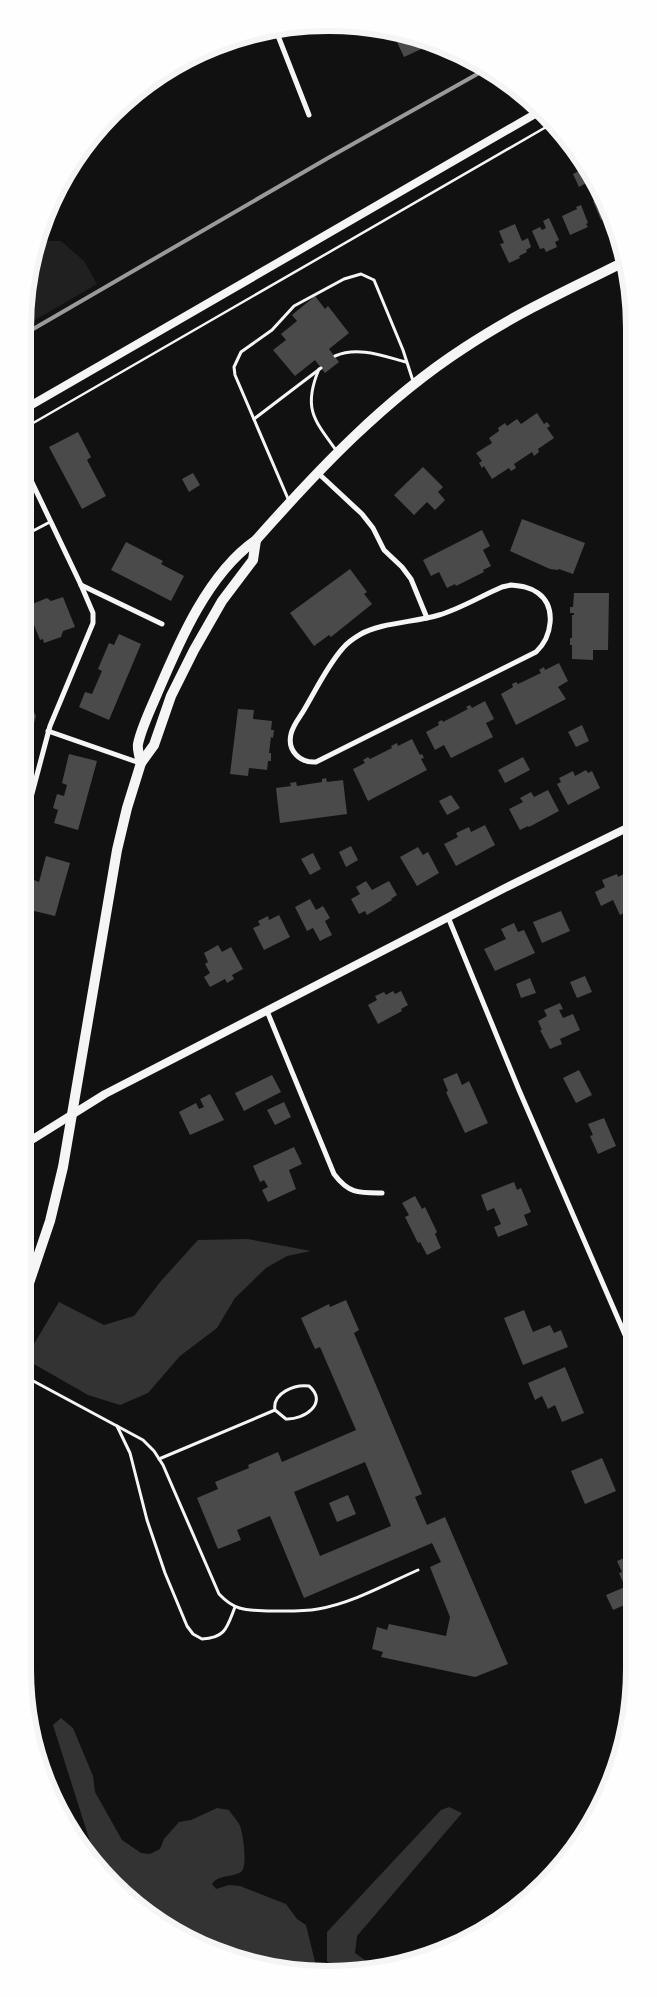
<svg xmlns="http://www.w3.org/2000/svg" width="657" height="1997" font-family="Commissioner,sans-serif">
<rect width="100%" height="100%" fill="#111"/>
<polygon fill="#202020" points="42,241 61,241 84,261 97,284 28,324 29,268"/>
<g fill="#333">
<polygon points="248,1239 311,1251 287,1256 266,1268 235,1298 217,1328 180,1356 148,1393 120,1405 88,1395 25,1359 59,1302 104,1325 134,1316 161,1281 198,1240"/>
<path d="M61 1718 73 1728 93 1776 95 1792 122 1840 141 1853 150 1854 160 1849 164 1839 179 1822 191 1820 217 1808 229 1810C232 1815 238 1821 240 1826 243 1834 248 1867 241 1872 231 1878 219 1874 212 1884L216 1889 229 1885 240 1886 286 1904 297 1919 306 1925 317 1970 289 1972 193 1943 99 1870 53 1725Z"/>
<polygon points="449,1807 462,1813 357,1936 355,1953 373,1966 333,1969 327,1961 327,1932 441,1810"/>
</g>
<g fill="#4a4a4a" fill-rule="evenodd">
<polygon points="406,35 430,44 430,45 404,57 396,40"/>
<polygon points="585,168 593,179 579,187 573,174"/>
<polygon points="600,193 603,193 610,217 601,220 593,201 602,197"/>
<polygon points="581,205 588,223 586,224 588,227 570,235 562,216 577,209 576,207"/>
<polygon points="549,218 559,240 555,242 557,247 546,252 544,248 540,249 532,231 540,227 542,230 546,228 543,221"/>
<polygon points="515,224 522,241 528,238 531,247 526,250 527,252 519,256 520,258 509,263 500,244 504,243 499,231"/>
<polygon points="315,296 325,309 328,306 349,333 329,349 339,362 325,373 315,360 295,376 273,350 286,340 281,334 297,321 292,315"/>
<polygon points="537,413 544,424 547,422 550,426 547,428 554,438 538,449 539,452 534,456 532,452 514,464 516,468 511,471 509,468 492,479 484,466 482,468 479,463 482,461 476,453 492,443 489,438 499,431 498,428 505,423 507,426 517,419 521,424"/>
<polygon points="78,432 91,457 87,460 106,496 82,509 49,447"/>
<polygon points="423,467 443,487 438,492 445,500 435,510 427,502 414,515 394,495"/>
<polygon points="193,473 200,485 189,492 182,479"/>
<polygon points="522,519 585,543 573,574 559,569 558,570 550,569 510,551"/>
<polygon points="482,530 490,546 483,550 491,566 483,570 484,572 456,586 455,584 447,588 439,572 431,576 423,560"/>
<polygon points="126,542 163,561 161,564 184,576 171,601 111,570"/>
<polygon points="350,569 367,592 364,594 372,604 331,637 329,635 314,646 290,613"/>
<polygon points="574,593 609,593 608,650 593,650 593,660 572,659 572,645 570,645 570,638 572,638 572,615 574,615 574,613 570,613 570,607 573,607"/>
<polygon points="63,597 75,627 63,631 61,637 44,643 43,639 40,640 28,610 31,609 30,605 47,598 51,601"/>
<polygon points="119,634 141,644 109,720 79,707 85,692 92,694 102,671 98,669 109,643 114,645"/>
<polygon points="559,663 568,681 558,687 566,699 516,725 501,694 513,687 512,684 516,682 518,684 541,673 539,670 544,667 545,670"/>
<polygon points="485,701 494,719 486,723 493,737 451,758 444,745 435,750 426,732 439,725 438,722 442,720 443,722 468,709 466,707 470,705 472,708"/>
<polygon points="27,706 32,708 36,716 34,723 26,728"/>
<polygon points="238,709 254,710 253,719 272,721 271,730 274,730 273,738 271,737 269,753 271,753 271,761 268,761 267,770 249,768 248,776 230,774"/>
<polygon points="582,725 589,741 576,747 568,732"/>
<polygon points="412,739 420,755 422,754 424,758 421,759 427,770 368,801 353,769 365,763 363,760 368,757 370,759 392,748 391,746 397,743 398,746"/>
<polygon points="69,754 97,761 78,830 54,823 58,810 53,808 57,794 64,796 67,785 62,783"/>
<polygon points="523,757 530,770 505,783 498,770"/>
<polygon points="586,770 588,773 592,771 600,788 568,805 557,784 561,782 559,778 573,771 575,776"/>
<polygon points="326,778 327,782 343,780 347,814 280,823 276,788 291,786 290,783 296,782 297,786 322,782 322,779"/>
<polygon points="548,790 559,811 529,827 528,826 520,830 509,809 523,802 520,798 531,792 534,797"/>
<polygon points="451,795 460,808 447,815 439,801"/>
<polygon points="485,825 495,845 456,866 444,844 458,837 456,833 469,827 471,832"/>
<polygon points="351,846 358,860 346,867 339,852"/>
<polygon points="418,847 423,855 428,852 439,873 417,886 400,857"/>
<polygon points="313,853 321,869 310,875 301,859"/>
<polygon points="46,856 70,863 55,916 26,909 34,880 39,882"/>
<polygon points="628,872 630,879 630,887 626,889 630,898 630,910 620,915 613,900 601,906 595,892 605,887 602,880 617,874 618,877"/>
<polygon points="366,881 372,890 389,881 397,895 391,899 392,900 367,915 365,911 359,914 351,899 360,894 356,887"/>
<polygon points="310,899 316,910 323,906 330,918 325,921 332,935 320,941 313,928 307,931 295,907"/>
<polygon points="561,911 570,931 542,943 533,922"/>
<polygon points="279,915 290,937 264,950 253,928 260,925 258,921 268,916 269,920"/>
<polygon points="514,923 518,932 524,930 535,953 495,971 484,949 506,939 501,929"/>
<polygon points="218,945 222,952 231,947 243,969 232,975 234,979 227,983 225,979 210,987 204,977 210,973 205,964 208,962 204,953"/>
<polygon points="585,976 592,992 577,998 570,982"/>
<polygon points="530,978 536,993 521,998 516,984"/>
<polygon points="393,991 395,994 401,991 408,1005 401,1009 402,1011 378,1024 368,1005 377,1000 375,996 384,992 386,995"/>
<polygon points="560,1003 563,1009 559,1010 563,1018 573,1014 580,1030 560,1039 562,1044 550,1049 540,1030 542,1030 538,1021 547,1016 544,1010"/>
<polygon points="25,1008 30,1016 25,1019"/>
<polygon points="25,1043 33,1043 34,1058 32,1059 33,1072 30,1072 29,1099 25,1099"/>
<polygon points="579,1070 592,1095 576,1103 563,1078"/>
<polygon points="457,1073 462,1085 469,1081 488,1123 465,1133 446,1092 448,1091 443,1079"/>
<polygon points="272,1075 281,1092 244,1111 235,1093"/>
<polygon points="210,1094 224,1120 190,1135 179,1112 196,1103 199,1109 204,1107 200,1099"/>
<polygon points="284,1102 291,1117 275,1125 267,1110"/>
<polygon points="604,1118 616,1146 598,1154 590,1136 593,1135 588,1124"/>
<polygon points="294,1147 302,1164 289,1170 296,1189 268,1202 262,1190 268,1187 264,1180 260,1182 253,1166"/>
<polygon points="514,1182 517,1190 521,1188 531,1212 524,1215 528,1225 498,1237 494,1227 501,1224 494,1208 487,1211 481,1195"/>
<polygon points="415,1196 422,1209 425,1207 437,1232 435,1234 441,1248 427,1255 420,1242 418,1243 405,1217 409,1215 402,1203"/>
<polygon points="630,1202 630,1218 624,1204"/>
<path d="M346 1300 359 1330 354 1333 422 1494 415 1497 427 1525 445 1517 508 1664 475 1677 381 1657 383 1652 372 1649 377 1627 387 1630 389 1624 446 1636 450 1617 430 1567 441 1562 432 1543 304 1598 270 1516 237 1530 241 1540 218 1549 197 1498 218 1489 215 1482 249 1468 248 1465 278 1452 282 1462 356 1430 320 1347 315 1349 301 1318 329 1304 330 1307ZM365 1462 391 1526 320 1556 294 1492Z"/>
<polygon points="524,1310 533,1332 550,1325 554,1333 561,1330 568,1347 523,1365 504,1318"/>
<polygon points="565,1367 584,1413 562,1422 555,1405 548,1409 542,1396 535,1400 528,1383"/>
<polygon points="602,1458 616,1491 585,1504 571,1471"/>
<polygon points="348,1495 356,1514 337,1522 329,1503"/>
<polygon points="629,1556 629,1603 613,1610 606,1595 625,1587 619,1573 622,1572 617,1561"/>
</g>
<g fill="none" stroke-linecap="round" stroke-linejoin="round">
<polyline stroke="#f5f5f5" stroke-width="2.5" points="28,426 553,123"/>
<g stroke="#f5f5f5" stroke-width="3">
<path d="M335 356C358 346 383 356 406 362"/>
<path d="M319 369C303 407 313 419 336 450"/>
<polyline points="254,419 321,368"/>
<polyline points="289,501 235,375 234,367 241,352 272,330 294,306 344,279 361,274 374,280 403,350 413,381"/>
<polyline points="27,534 50,522"/>
<path d="M24 1376 143 1440 154 1451 163 1465 219 1594C235 1611 246 1610 268 1611 285 1611 301 1612 318 1609 353 1603 386 1584 418 1570"/>
<path d="M117 1426 130 1453 147 1520 165 1573 187 1626 193 1634 202 1639C226 1638 227 1627 235 1607"/>
<path d="M159 1459 275 1410 286 1419C304 1420 329 1403 309 1386 295 1384 272 1393 275 1410"/>
</g>
<g stroke="#f5f5f5" stroke-width="5">
<polyline points="275,28 309,115"/>
<polyline points="318,473 362,514 373,528 384,550 402,567 411,579 427,618"/>
<polyline points="81,585 162,624"/>
<path d="M511 585C521 586 530 587 538 593 557 607 552 637 536 652L316 762C300 763 287 751 291 734 293 725 300 717 304 710 316 690 327 666 343 648 348 642 354 638 361 634 380 623 416 622 439 615 460 609 481 596 502 587Z"/>
<polyline points="48,731 140,763"/>
<polyline points="26,816 50,726 93,623 93,613 81,585 28,474"/>
<polyline points="448,917 519,1090 629,1344"/>
<path d="M267 1011 334 1174C349 1194 359 1193 382 1193"/>
</g>
<g stroke="#f5f5f5" stroke-width="8">
<polyline points="28,407 542,110"/>
<polyline points="25,1144 105,1094 505,888 631,826"/>
</g>
<g stroke="#f5f5f5" stroke-width="10">
<path d="M141 763C140 758 137 750 138 744 141 729 151 708 157 694 179 642 208 573 256 540 318 470 384 400 464 348 515 314 569 289 624 262"/>
<polyline points="24,1298 50,1221 63,1167 117,850 127,808 141,763 154,745 171,696 194,650 222,601 253,560 256,540"/>
</g>
<polyline stroke="#9a9a9a" stroke-width="4" points="28,332 328,158 488,68"/>
</g>
<path d="M0 0H657V1997H0ZM328 31H329A297 297 0 0 1 626 328V1669A297 297 0 0 1 329 1966H328A297 297 0 0 1 31 1669V328A297 297 0 0 1 328 31Z" fill="#fefefe" fill-rule="evenodd"/>
<path fill="none" stroke="#f5f5f5" stroke-width="6" d="M328 31H329A297 297 0 0 1 626 328V1669A297 297 0 0 1 329 1966H328A297 297 0 0 1 31 1669V328A297 297 0 0 1 328 31Z"/>
</svg>
